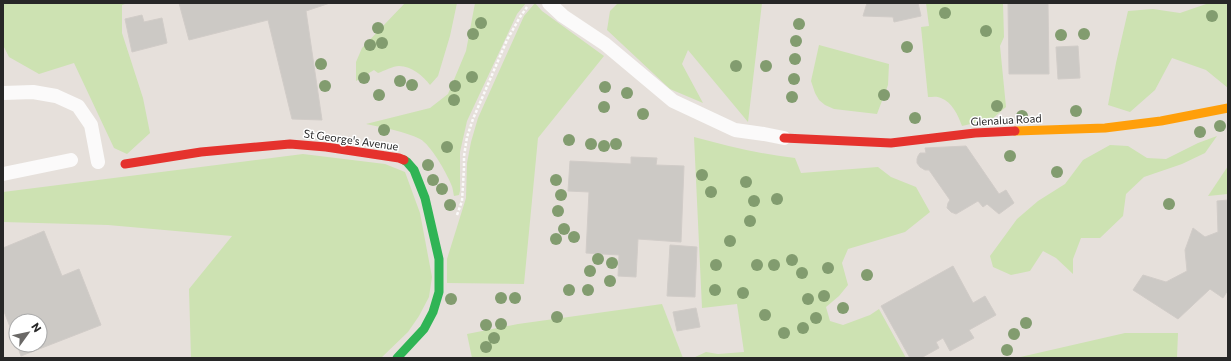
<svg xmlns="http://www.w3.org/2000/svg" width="1231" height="361" font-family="Commissioner,sans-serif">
<rect width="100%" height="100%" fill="#e6e0db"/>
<g fill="#cde2b2">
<polygon points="3,3 128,3 122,5 122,33 143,98 150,133 127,154 114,148 74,63 39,74 9,57 3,45"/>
<path d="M405 3H457L450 36 438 76 430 85C423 76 412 66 399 66 393 66 384 71 378 73L374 70 356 81V62L362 48Z"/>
<path d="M475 3H526L517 14 467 121 460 152V191L459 195 454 196C453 192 453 188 451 184 446 172 431 145 420 139 407 132 381 127 366 124L430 108 448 94 466 51Z"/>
<polygon points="535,3 542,11 604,56 538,138 524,284 447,283 447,259 466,198 467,163 471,142 478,118 524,16"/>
<polygon points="618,3 762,3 748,122 688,50 682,64 703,103 670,89 607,30 610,11"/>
<path d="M926 3H1003L1004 37 1000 46 1006 107 992 119 962 126C958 115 952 102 941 98 937 96 932 97 928 97L921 27 929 26Z"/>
<polygon points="1209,3 1228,3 1228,88 1206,70 1172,58 1155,90 1130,112 1108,105 1116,63 1128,11 1153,9 1180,13"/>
<polygon points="819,45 889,64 888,85 877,114 834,109 825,105 819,100 815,93 811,81"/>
<polygon points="1217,136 1205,153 1182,164 1144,177 1126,194 1123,216 1100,238 1081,238 1073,259 1073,274 1056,258 1043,251 1030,271 1011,275 993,267 990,256 1017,219 1038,201 1065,184 1083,160 1110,145 1128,146 1147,158 1166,159 1198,143"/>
<path d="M694 137C727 146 760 154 795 158L801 173 878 167 891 177 916 187 930 212 905 232 848 249 842 263 848 285 839 296 826 307 830 321 843 325 870 315 879 309 906 358H693L706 352 718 354 744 352 737 304 702 308Z"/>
<polygon points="303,154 385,164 405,172 420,213 432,277 429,297 419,316 408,332 381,358 191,358 189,289 232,236 108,225 3,222 3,192"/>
<polygon points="1228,166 1228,194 1208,196"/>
<polygon points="662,304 683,358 472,358 467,334 518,324"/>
<polygon points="1125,333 1178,333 1177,358 1016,358"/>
</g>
<g fill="#ccc9c5" stroke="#d1ccc8">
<polygon points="179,3 330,3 306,11 322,120 292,119 268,20 189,40"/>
<polygon points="867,3 918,3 921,16 894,22 893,17 863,16"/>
<polygon points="1008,3 1048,3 1049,74 1009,74"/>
<polygon points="142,15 144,22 162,18 167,43 132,52 125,19"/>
<polygon points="1078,46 1080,78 1058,79 1056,47"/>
<polygon points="966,146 999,194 1006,190 1014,203 999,214 987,204 983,207 978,201 956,214 951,212 947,208 948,203 950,200 929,170 925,170 920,167 917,163 917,159 918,156 920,153 926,153 925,148"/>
<polygon points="631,157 657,158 656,165 684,166 681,242 638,239 636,277 618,276 619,255 586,253 589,192 568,191 570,161 631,164"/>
<polygon points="1228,200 1228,290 1223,298 1210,289 1178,319 1133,290 1143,275 1166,282 1187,271 1185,250 1193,228 1205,237 1218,232 1217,201"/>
<polygon points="44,231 62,276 79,269 101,325 21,356 17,345 40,345 40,321 16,321 16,342 3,309 3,248"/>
<polygon points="670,245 697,247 695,297 667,296"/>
<polygon points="953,266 973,303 985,296 996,315 969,330 974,338 950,351 943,338 936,342 939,348 921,358 910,358 881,306"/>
<polygon points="696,308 700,327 677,331 673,312"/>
</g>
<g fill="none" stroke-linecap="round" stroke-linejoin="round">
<polyline stroke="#fbfafa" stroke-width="2.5" stroke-dasharray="3 2" stroke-linecap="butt" points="457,215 462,201 464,168 464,156 467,137 473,119 507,40 520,17 527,7"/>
<g stroke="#fbfafa" stroke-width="14">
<polyline points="549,3 563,16 605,44 673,101 735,130 764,134 784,138"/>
<polyline points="3,93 33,92 56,96 78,106 91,125 98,162"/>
<polyline points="3,174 71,160"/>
</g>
<polyline stroke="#30b455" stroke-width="9" points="397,358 424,329 433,312 439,292 439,259 425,198 414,170 407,162 404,160"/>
<polyline stroke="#ff9f0a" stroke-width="9" points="1015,131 1105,128 1161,121 1228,108"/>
<g stroke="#e5322d" stroke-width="9">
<polyline points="784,138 891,143 975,133 1015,131"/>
<polyline points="125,164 201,152 290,144 326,147 399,158 404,160"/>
</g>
</g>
<g fill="#829c6f">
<circle cx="945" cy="13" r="6"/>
<circle cx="1212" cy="16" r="6"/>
<circle cx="481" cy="23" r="6"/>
<circle cx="799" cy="24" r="6"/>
<circle cx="378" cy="28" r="6"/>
<circle cx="986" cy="31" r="6"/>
<circle cx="473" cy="34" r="6"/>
<circle cx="1084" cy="34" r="6"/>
<circle cx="1061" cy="35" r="6"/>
<circle cx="796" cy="41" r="6"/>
<circle cx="382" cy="43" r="6"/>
<circle cx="370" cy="45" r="6"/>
<circle cx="907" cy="47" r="6"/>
<circle cx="795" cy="59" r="6"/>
<circle cx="321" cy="64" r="6"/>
<circle cx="736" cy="66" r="6"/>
<circle cx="766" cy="66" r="6"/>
<circle cx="472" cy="77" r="6"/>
<circle cx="364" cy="78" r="6"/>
<circle cx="794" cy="79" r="6"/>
<circle cx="400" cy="81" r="6"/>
<circle cx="412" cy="85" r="6"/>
<circle cx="325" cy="86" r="6"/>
<circle cx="455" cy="86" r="6"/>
<circle cx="605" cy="87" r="6"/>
<circle cx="627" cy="93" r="6"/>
<circle cx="379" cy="95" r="6"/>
<circle cx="884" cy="95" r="6"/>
<circle cx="792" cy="97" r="6"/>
<circle cx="454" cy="100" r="6"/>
<circle cx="997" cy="106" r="6"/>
<circle cx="604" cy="107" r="6"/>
<circle cx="1076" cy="111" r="6"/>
<circle cx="643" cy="114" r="6"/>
<circle cx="1022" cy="116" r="6"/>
<circle cx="915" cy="118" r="6"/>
<circle cx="1220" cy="126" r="6"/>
<circle cx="384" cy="130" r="6"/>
<circle cx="1200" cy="132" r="6"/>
<circle cx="569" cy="140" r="6"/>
<circle cx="591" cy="144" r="6"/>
<circle cx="616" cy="144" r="6"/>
<circle cx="604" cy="146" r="6"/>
<circle cx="447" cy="147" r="6"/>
<circle cx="1010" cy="156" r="6"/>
<circle cx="428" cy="165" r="6"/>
<circle cx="1057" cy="172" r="6"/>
<circle cx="702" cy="175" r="6"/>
<circle cx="433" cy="180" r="6"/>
<circle cx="556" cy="180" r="6"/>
<circle cx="746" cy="182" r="6"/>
<circle cx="442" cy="189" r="6"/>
<circle cx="711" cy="192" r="6"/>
<circle cx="561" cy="195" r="6"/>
<circle cx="777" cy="199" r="6"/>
<circle cx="754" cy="201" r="6"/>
<circle cx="1169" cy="204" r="6"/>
<circle cx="450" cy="205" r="6"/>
<circle cx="558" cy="211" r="6"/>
<circle cx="750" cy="221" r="6"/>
<circle cx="564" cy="229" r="6"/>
<circle cx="574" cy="237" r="6"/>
<circle cx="556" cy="239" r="6"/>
<circle cx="730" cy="241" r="6"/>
<circle cx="598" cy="259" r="6"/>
<circle cx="792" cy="260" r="6"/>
<circle cx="612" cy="263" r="6"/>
<circle cx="716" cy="265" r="6"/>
<circle cx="757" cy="265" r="6"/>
<circle cx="774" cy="265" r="6"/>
<circle cx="828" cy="268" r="6"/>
<circle cx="590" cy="271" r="6"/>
<circle cx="802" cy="273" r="6"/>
<circle cx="867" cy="275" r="6"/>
<circle cx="610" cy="281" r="6"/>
<circle cx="569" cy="290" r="6"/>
<circle cx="588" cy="290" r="6"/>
<circle cx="715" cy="290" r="6"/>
<circle cx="743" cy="293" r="6"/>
<circle cx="824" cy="296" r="6"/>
<circle cx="501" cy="298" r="6"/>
<circle cx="515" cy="298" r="6"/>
<circle cx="451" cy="299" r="6"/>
<circle cx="808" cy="299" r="6"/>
<circle cx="843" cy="308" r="6"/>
<circle cx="765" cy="315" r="6"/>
<circle cx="557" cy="317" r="6"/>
<circle cx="816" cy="318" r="6"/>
<circle cx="1026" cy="323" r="6"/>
<circle cx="501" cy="324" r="6"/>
<circle cx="486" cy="325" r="6"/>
<circle cx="803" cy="328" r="6"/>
<circle cx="784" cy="333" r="6"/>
<circle cx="1014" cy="334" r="6"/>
<circle cx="494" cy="338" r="6"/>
<circle cx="486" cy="347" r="6"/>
<circle cx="1007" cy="350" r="6"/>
</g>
<g text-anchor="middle" stroke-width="3" stroke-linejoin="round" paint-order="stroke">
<g font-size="11" fill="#272727" stroke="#fff">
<text transform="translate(1006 120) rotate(-3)" y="4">Glenalua Road</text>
<text transform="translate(351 140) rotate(8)" y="4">St George's Avenue</text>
</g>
</g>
<rect width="1231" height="361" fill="none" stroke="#272727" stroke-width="8"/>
<g transform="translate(28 333) rotate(57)"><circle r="19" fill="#ffffff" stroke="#a9a9a9"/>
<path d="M0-3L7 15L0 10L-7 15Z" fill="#6a6866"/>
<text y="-6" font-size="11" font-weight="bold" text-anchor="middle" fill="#272727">N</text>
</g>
</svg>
